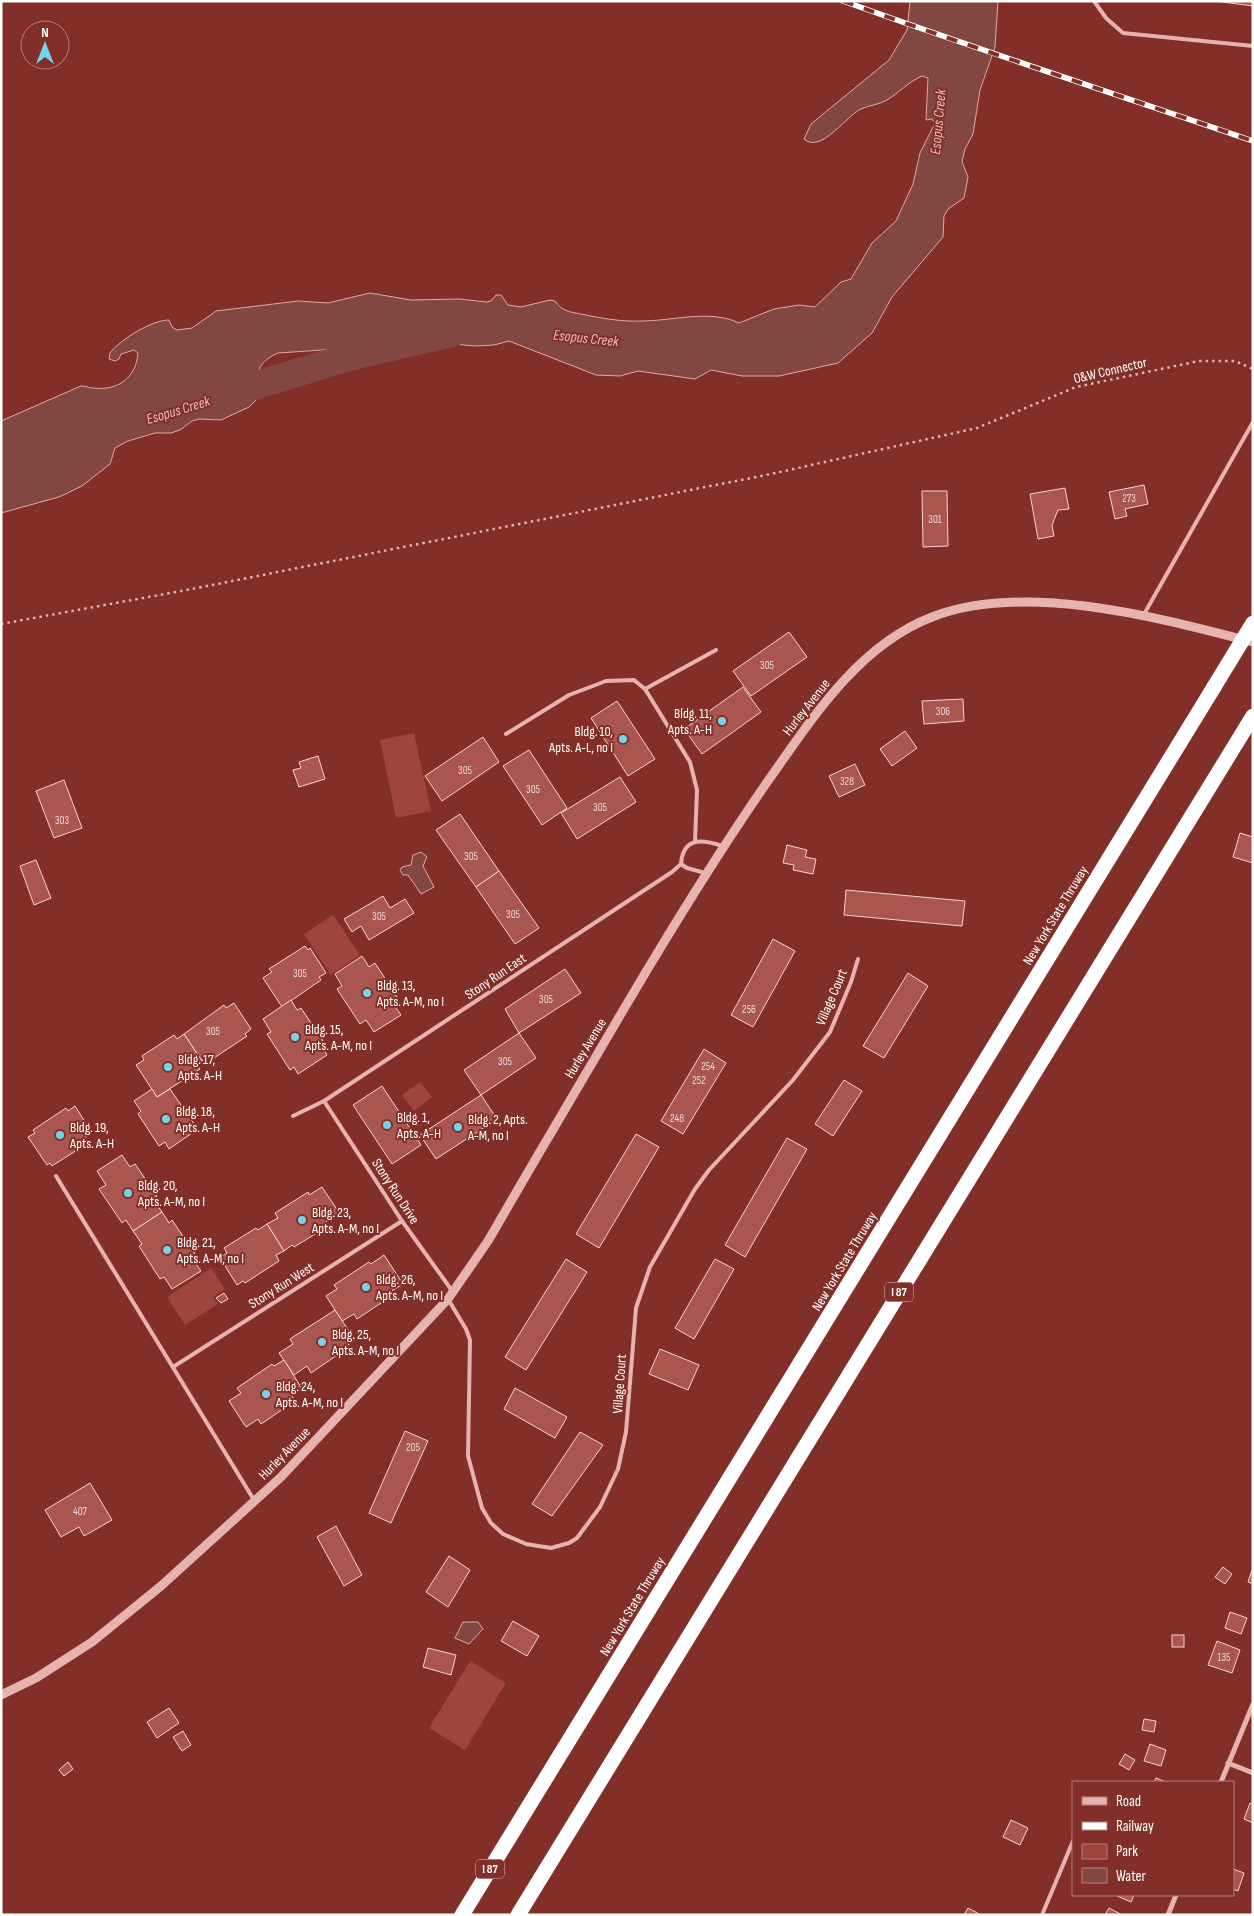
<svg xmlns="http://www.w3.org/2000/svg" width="1254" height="1916" font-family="'Sofia Sans Condensed',sans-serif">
<rect width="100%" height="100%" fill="#812f28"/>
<g fill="#9f4540">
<polygon points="414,733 431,811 396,818 380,740"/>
<polygon points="333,915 360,955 331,975 304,934"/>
<polygon points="420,1082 432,1097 414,1111 402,1095"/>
<polygon points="211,1268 225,1289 213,1297 218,1304 185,1325 167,1297"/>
<polygon points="470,1661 506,1683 465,1750 429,1728"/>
</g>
<g fill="#834742" stroke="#e6a8a4">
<path d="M910 1H998L995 47 980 90 973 134 965 149 962 162 968 177 964 198 948 209 944 216 943 237 892 297 872 333 838 363 779 376H742L711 370 695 379 638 371 620 376 596 375 509 341 494 345 474 346 405 339 351 348 278 353C254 363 256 379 256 400L249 407 221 420 199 419 192 421 180 430 171 433H155L128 441 115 448 110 464 82 486 59 497 1 513V421L81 386C86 386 89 388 93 388 118 391 136 378 138 353L134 350 121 354 119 359 115 361 109 359 110 353C121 339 152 320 169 320L172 327 177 330 192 328 216 311 298 301 328 303 370 293 411 300 459 299 487 302 491 301 496 295H501L508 305 521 307 550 300 555 301C562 311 569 312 581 314 601 318 621 322 641 321 673 321 710 309 739 323L774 309 799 305 815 307 841 282 851 279 872 243 896 221 913 184 920 153 935 123 932 119 926 120 928 78 922 76C908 82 899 93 887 100 879 105 869 105 861 109 846 116 821 154 804 139L811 124 889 60 907 30Z"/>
<polygon points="421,852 427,857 423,866 434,887 421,894 408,875 403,875 400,870 402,867 411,865 413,855"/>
<polygon points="463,1622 478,1622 483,1629 469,1644 455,1638"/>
</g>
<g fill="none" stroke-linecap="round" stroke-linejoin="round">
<polyline stroke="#834742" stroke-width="28" points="221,396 352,356 452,333"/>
</g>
<g fill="#a95651" stroke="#f5d5d3">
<polygon points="1215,1 1253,1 1253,6"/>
<polygon points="1144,485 1148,504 1125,509 1127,516 1115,519 1109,492"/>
<polygon points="1065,488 1069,509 1058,510 1052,525 1054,536 1038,539 1030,494"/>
<polygon points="922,491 947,491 948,546 923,547"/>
<polygon points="789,632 807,657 751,696 733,671"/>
<polygon points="743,687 761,712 702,754 684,729"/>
<polygon points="963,699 964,721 924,724 922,701"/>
<polygon points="617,701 655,759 628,776 591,718"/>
<polygon points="905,731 917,748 892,766 880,749"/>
<polygon points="483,737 499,762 442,801 425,776"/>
<polygon points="529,750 567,808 542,825 503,766"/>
<polygon points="318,756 325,779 299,787 293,770 301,768 299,762"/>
<polygon points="855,764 865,785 839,797 829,776"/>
<polygon points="620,777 636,802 577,839 561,813"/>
<polygon points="64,780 82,828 54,838 36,791"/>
<polygon points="460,814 499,871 476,887 436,830"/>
<polygon points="1240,833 1253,837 1253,863 1233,857"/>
<polygon points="787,845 807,850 805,857 816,859 813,874 793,870 794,865 783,863"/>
<polygon points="36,860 51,898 34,905 20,866"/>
<polygon points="499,871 539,928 515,944 476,887"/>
<polygon points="846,890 965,901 962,926 844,915"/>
<polygon points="383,896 390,908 405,899 414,913 369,940 361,926 352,932 344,919"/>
<polygon points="773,939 795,951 753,1027 731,1015"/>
<polygon points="305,946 308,950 310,948 326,973 319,977 321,980 282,1007 263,978 272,972 269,969"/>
<polygon points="362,956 369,967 375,963 397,997 391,1001 401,1015 374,1032 366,1020 360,1024 337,989 342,986 335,974"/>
<polygon points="565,969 581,993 519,1033 505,1009"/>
<polygon points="908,973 928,986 884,1058 863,1046"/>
<polygon points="291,1000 297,1010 301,1008 323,1041 320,1043 327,1055 298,1074 294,1067 290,1070 267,1034 271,1032 263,1019"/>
<polygon points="234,1003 251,1029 245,1034 247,1036 214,1058 211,1055 202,1061 184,1034 224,1005 226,1008"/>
<polygon points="519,1033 536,1058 481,1095 464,1070"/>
<polygon points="184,1034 202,1061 197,1065 200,1069 157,1097 136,1065 144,1060 142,1056 174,1035 177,1039"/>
<polygon points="704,1049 726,1063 683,1134 661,1121"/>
<polygon points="844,1080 862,1091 833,1136 815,1124"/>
<polygon points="382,1086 421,1145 392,1164 353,1105"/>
<polygon points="152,1089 157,1097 170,1089 195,1125 192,1127 195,1131 169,1149 165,1142 159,1146 138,1114 141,1111 134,1101"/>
<polygon points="481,1095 497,1119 436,1159 420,1135"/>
<polygon points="75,1106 92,1133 85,1138 88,1143 52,1166 50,1163 47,1165 28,1137 35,1133 33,1130 66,1108 68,1111"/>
<polygon points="636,1134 659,1147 599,1248 576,1234"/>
<polygon points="787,1138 807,1149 745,1257 725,1245"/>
<polygon points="122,1155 130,1167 135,1164 157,1196 153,1199 162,1212 133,1231 126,1220 122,1223 99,1189 106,1185 97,1171"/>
<polygon points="322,1187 340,1214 326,1222 328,1226 294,1247 292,1245 284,1251 267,1224 278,1218 275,1213 308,1192 309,1195"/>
<polygon points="162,1212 169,1223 172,1220 195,1254 191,1257 201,1271 172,1289 164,1277 160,1279 139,1246 142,1244 133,1231"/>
<polygon points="267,1224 284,1251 276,1255 279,1261 245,1283 243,1281 237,1285 220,1258 227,1253 224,1248 256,1228 258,1230"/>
<polygon points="384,1255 403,1284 390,1292 393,1295 357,1319 354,1314 342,1321 326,1296 337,1289 334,1285 369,1262 371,1264"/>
<polygon points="566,1259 587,1272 526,1370 505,1357"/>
<polygon points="715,1259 734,1269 694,1339 675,1328"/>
<polygon points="224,1293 228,1299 221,1303 216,1298"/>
<polygon points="335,1310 355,1340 345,1347 346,1349 311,1373 307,1366 294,1375 279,1353 293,1344 290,1339"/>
<polygon points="660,1349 699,1365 688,1390 649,1374"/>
<polygon points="284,1360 302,1389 292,1396 295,1401 261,1424 258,1419 246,1427 229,1401 241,1393 237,1388 272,1364 274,1366"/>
<polygon points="515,1388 567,1417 555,1438 504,1409"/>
<polygon points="405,1431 428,1441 391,1523 369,1513"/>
<polygon points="580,1432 603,1445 552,1516 532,1504"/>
<polygon points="90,1483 112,1520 84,1536 79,1527 61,1537 45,1510"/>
<polygon points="336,1526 362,1575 344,1586 317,1537"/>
<polygon points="449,1556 470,1570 448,1607 426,1592"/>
<polygon points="1223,1567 1232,1574 1225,1584 1215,1577"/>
<polygon points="1253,1567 1253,1584 1248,1582"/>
<polygon points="1230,1612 1247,1618 1241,1634 1225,1628"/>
<polygon points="513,1621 539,1636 527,1656 501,1641"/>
<rect x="1172" y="1635" width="12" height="12"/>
<polygon points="1217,1641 1240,1650 1232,1673 1208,1665"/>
<polygon points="428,1648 456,1655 451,1675 423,1667"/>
<polygon points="169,1708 179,1723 157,1738 147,1722"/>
<polygon points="1144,1719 1156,1721 1154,1732 1142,1730"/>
<polygon points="183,1731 191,1745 182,1751 173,1737"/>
<polygon points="1150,1744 1166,1750 1161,1766 1144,1761"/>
<polygon points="1125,1754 1135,1760 1129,1770 1119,1764"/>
<polygon points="68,1762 73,1769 64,1776 59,1770"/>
<polygon points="1156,1778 1166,1782 1154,1782"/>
<polygon points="1250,1803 1253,1804 1253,1823 1244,1819"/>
<polygon points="1011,1820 1028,1828 1020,1845 1003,1837"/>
<polygon points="1233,1869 1244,1873 1238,1891 1233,1889"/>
<polygon points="1115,1895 1134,1895 1131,1902"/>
<polygon points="968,1908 981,1915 964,1915"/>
<polygon points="1109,1908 1122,1915 1105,1915"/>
</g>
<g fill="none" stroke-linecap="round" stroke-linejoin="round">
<polyline stroke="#e6b3b0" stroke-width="2.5" stroke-dasharray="2.5 4" stroke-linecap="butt" points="1,624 192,589 771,474 977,428 1076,387 1199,361 1235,361 1253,369"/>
<g stroke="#e6b3b0" stroke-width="4">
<polyline points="1094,1 1106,18 1123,33 1253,46"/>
<polyline points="1143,616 1253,422"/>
<polyline points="645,689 716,650"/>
<polyline points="506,734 569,695 606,681 634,680 645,689 690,762 697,790 695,842"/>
<polyline points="681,864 687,868 705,873"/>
<polyline points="324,1101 402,1221 453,1292"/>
<path d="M293 1116 324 1101 672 872 681 864C683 837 702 839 722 846"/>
<polyline points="56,1176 254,1500"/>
<polyline points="448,1299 466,1329 470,1340 468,1456 482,1508 491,1523 503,1534 526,1544 551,1548 569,1543 577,1538 600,1507 618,1469 626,1432 636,1308 650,1267 695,1189 709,1170 793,1080 830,1032 851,982 858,959"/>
<polyline points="173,1367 402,1221"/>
<polyline points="1042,1915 1073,1841"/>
</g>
<g stroke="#e6b3b0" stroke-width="5">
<polyline points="1228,1763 1253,1773"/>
<polyline points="1221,1782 1253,1704"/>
<polyline points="1168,1915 1176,1895"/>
</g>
<path stroke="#e6b3b0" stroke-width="9" d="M1 1695 36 1678 92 1642 161 1586 281 1477 448 1299 488 1241C534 1161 581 1082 628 1002 673 926 719 851 770 778 813 717 859 645 932 617 1025 581 1160 618 1253 642"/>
<g stroke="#fff" stroke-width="15">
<polyline points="462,1915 1214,687"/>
<polyline points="518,1915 1253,716"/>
</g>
<defs>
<path id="rail" d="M843 1C979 50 1116 94 1253 141"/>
</defs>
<use href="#rail" stroke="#fff" stroke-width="5.5"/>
<use href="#rail" stroke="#812f28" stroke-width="4" stroke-dasharray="11" stroke-linecap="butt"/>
<polyline stroke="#fff" stroke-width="15" points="1214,687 1253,623"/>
</g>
<g fill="#76d3ed" stroke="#812f28" stroke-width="2">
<circle cx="722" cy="721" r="5"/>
<circle cx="623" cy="739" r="5"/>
<circle cx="367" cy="993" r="5"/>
<circle cx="295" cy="1037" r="5"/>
<circle cx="168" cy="1067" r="5"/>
<circle cx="166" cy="1119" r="5"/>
<circle cx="387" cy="1125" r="5"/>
<circle cx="458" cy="1127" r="5"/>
<circle cx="60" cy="1135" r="5"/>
<circle cx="128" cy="1193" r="5"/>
<circle cx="302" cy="1220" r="5"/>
<circle cx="167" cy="1250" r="5"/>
<circle cx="366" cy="1287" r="5"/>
<circle cx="322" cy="1342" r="5"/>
<circle cx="266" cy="1394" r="5"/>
</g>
<g text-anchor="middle" stroke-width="4" stroke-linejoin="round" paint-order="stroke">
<g font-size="11" fill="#ead5d4">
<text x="1129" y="502">273</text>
<text x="935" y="523">301</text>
<text x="767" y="669">305</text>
<text x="943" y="715">306</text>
<text x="465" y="774">305</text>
<text x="847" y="785">328</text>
<text x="533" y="793">305</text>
<text x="600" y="811">305</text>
<text x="62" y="824">303</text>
<text x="471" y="860">305</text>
<text x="513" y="918">305</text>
<text x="379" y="920">305</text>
<text x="300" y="977">305</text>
<text x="546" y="1003">305</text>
<text x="749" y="1013">256</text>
<text x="213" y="1035">305</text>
<text x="505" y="1065">305</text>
<text x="708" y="1070">254</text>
<text x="699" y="1084">252</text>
<text x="677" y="1122">248</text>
<text x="413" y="1451">205</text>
<text x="80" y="1515">407</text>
<text x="1224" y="1661">135</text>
</g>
<g fill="#812f28" stroke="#d9c1be" stroke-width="1">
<rect x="885" y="1282.5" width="28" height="19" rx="4"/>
<rect x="476" y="1859.5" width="28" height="19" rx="4"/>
</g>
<g font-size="12" font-weight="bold" fill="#fff">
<text x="899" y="1296">I 87</text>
<text x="490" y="1873">I 87</text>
</g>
<g font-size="14" fill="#fff" stroke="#812f28">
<text transform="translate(1110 370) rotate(-13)" y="5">O&amp;W Connector</text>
<text transform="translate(806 707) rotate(-52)" y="5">Hurley Avenue</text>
<text transform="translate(1055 915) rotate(-59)" y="5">New York State Thruway</text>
<text transform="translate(495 976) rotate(-34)" y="5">Stony Run East</text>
<text transform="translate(831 997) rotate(-67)" y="5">Village Court</text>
<text transform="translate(585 1048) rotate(-59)" y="5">Hurley Avenue</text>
<text transform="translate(396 1191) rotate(57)" y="5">Stony Run Drive</text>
<text transform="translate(844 1261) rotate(-59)" y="5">New York State Thruway</text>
<text transform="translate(281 1285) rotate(-32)" y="5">Stony Run West</text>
<text transform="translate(619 1384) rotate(-86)" y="5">Village Court</text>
<text transform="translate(284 1453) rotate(-46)" y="5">Hurley Avenue</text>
<text transform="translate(632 1606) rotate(-59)" y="5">New York State Thruway</text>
</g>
<g font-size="14" fill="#fff" stroke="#812f28" text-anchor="start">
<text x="712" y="718" text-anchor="end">Bldg. 11,<tspan x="712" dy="16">Apts. A-H</tspan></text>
<text x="613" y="736" text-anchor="end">Bldg. 10,<tspan x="613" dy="16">Apts. A-L, no I</tspan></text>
<text x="377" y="990">Bldg. 13,<tspan x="377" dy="16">Apts. A-M, no I</tspan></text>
<text x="305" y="1034">Bldg. 15,<tspan x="305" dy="16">Apts. A-M, no I</tspan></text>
<text x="178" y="1064">Bldg. 17,<tspan x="178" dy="16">Apts. A-H</tspan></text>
<text x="176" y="1116">Bldg. 18,<tspan x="176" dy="16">Apts. A-H</tspan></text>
<text x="397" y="1122">Bldg. 1,<tspan x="397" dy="16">Apts. A-H</tspan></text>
<text x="468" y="1124">Bldg. 2, Apts.<tspan x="468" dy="16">A-M, no I</tspan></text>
<text x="70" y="1132">Bldg. 19,<tspan x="70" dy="16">Apts. A-H</tspan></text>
<text x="138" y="1190">Bldg. 20,<tspan x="138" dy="16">Apts. A-M, no I</tspan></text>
<text x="312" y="1217">Bldg. 23,<tspan x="312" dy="16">Apts. A-M, no I</tspan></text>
<text x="177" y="1247">Bldg. 21,<tspan x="177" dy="16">Apts. A-M, no I</tspan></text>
<text x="376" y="1284">Bldg. 26,<tspan x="376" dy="16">Apts. A-M, no I</tspan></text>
<text x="332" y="1339">Bldg. 25,<tspan x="332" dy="16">Apts. A-M, no I</tspan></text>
<text x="276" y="1391">Bldg. 24,<tspan x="276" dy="16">Apts. A-M, no I</tspan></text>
</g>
<g font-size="15" font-style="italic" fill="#edbebb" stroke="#812f28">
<text transform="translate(938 122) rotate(-85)" y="5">Esopus Creek</text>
<text transform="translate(586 338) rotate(6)" y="5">Esopus Creek</text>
<text transform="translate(178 410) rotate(-17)" y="5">Esopus Creek</text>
</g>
</g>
<rect width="1254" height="1916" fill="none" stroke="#ffffff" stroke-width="5"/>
<rect x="1072" y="1781" width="162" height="115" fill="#812f28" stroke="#b3827e"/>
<rect x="1082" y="1797" width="25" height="8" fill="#e6b3b0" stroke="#b3827e"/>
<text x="1116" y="1806" font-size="15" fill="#ffffff">Road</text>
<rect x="1082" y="1822" width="25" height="8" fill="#ffffff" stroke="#b3827e"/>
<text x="1116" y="1831" font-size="15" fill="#ffffff">Railway</text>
<rect x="1082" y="1844" width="25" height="15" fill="#9f4540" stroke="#b3827e"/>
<text x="1116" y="1856" font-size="15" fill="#ffffff">Park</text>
<rect x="1082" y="1868" width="25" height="15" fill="#834742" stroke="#b3827e"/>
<text x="1116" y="1881" font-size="15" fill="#ffffff">Water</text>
<g transform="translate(45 45)"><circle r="24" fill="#812f28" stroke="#b3827e"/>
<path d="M0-4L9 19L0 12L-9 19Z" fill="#76d3ed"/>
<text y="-8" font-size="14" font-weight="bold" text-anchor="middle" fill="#ffffff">N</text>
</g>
</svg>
